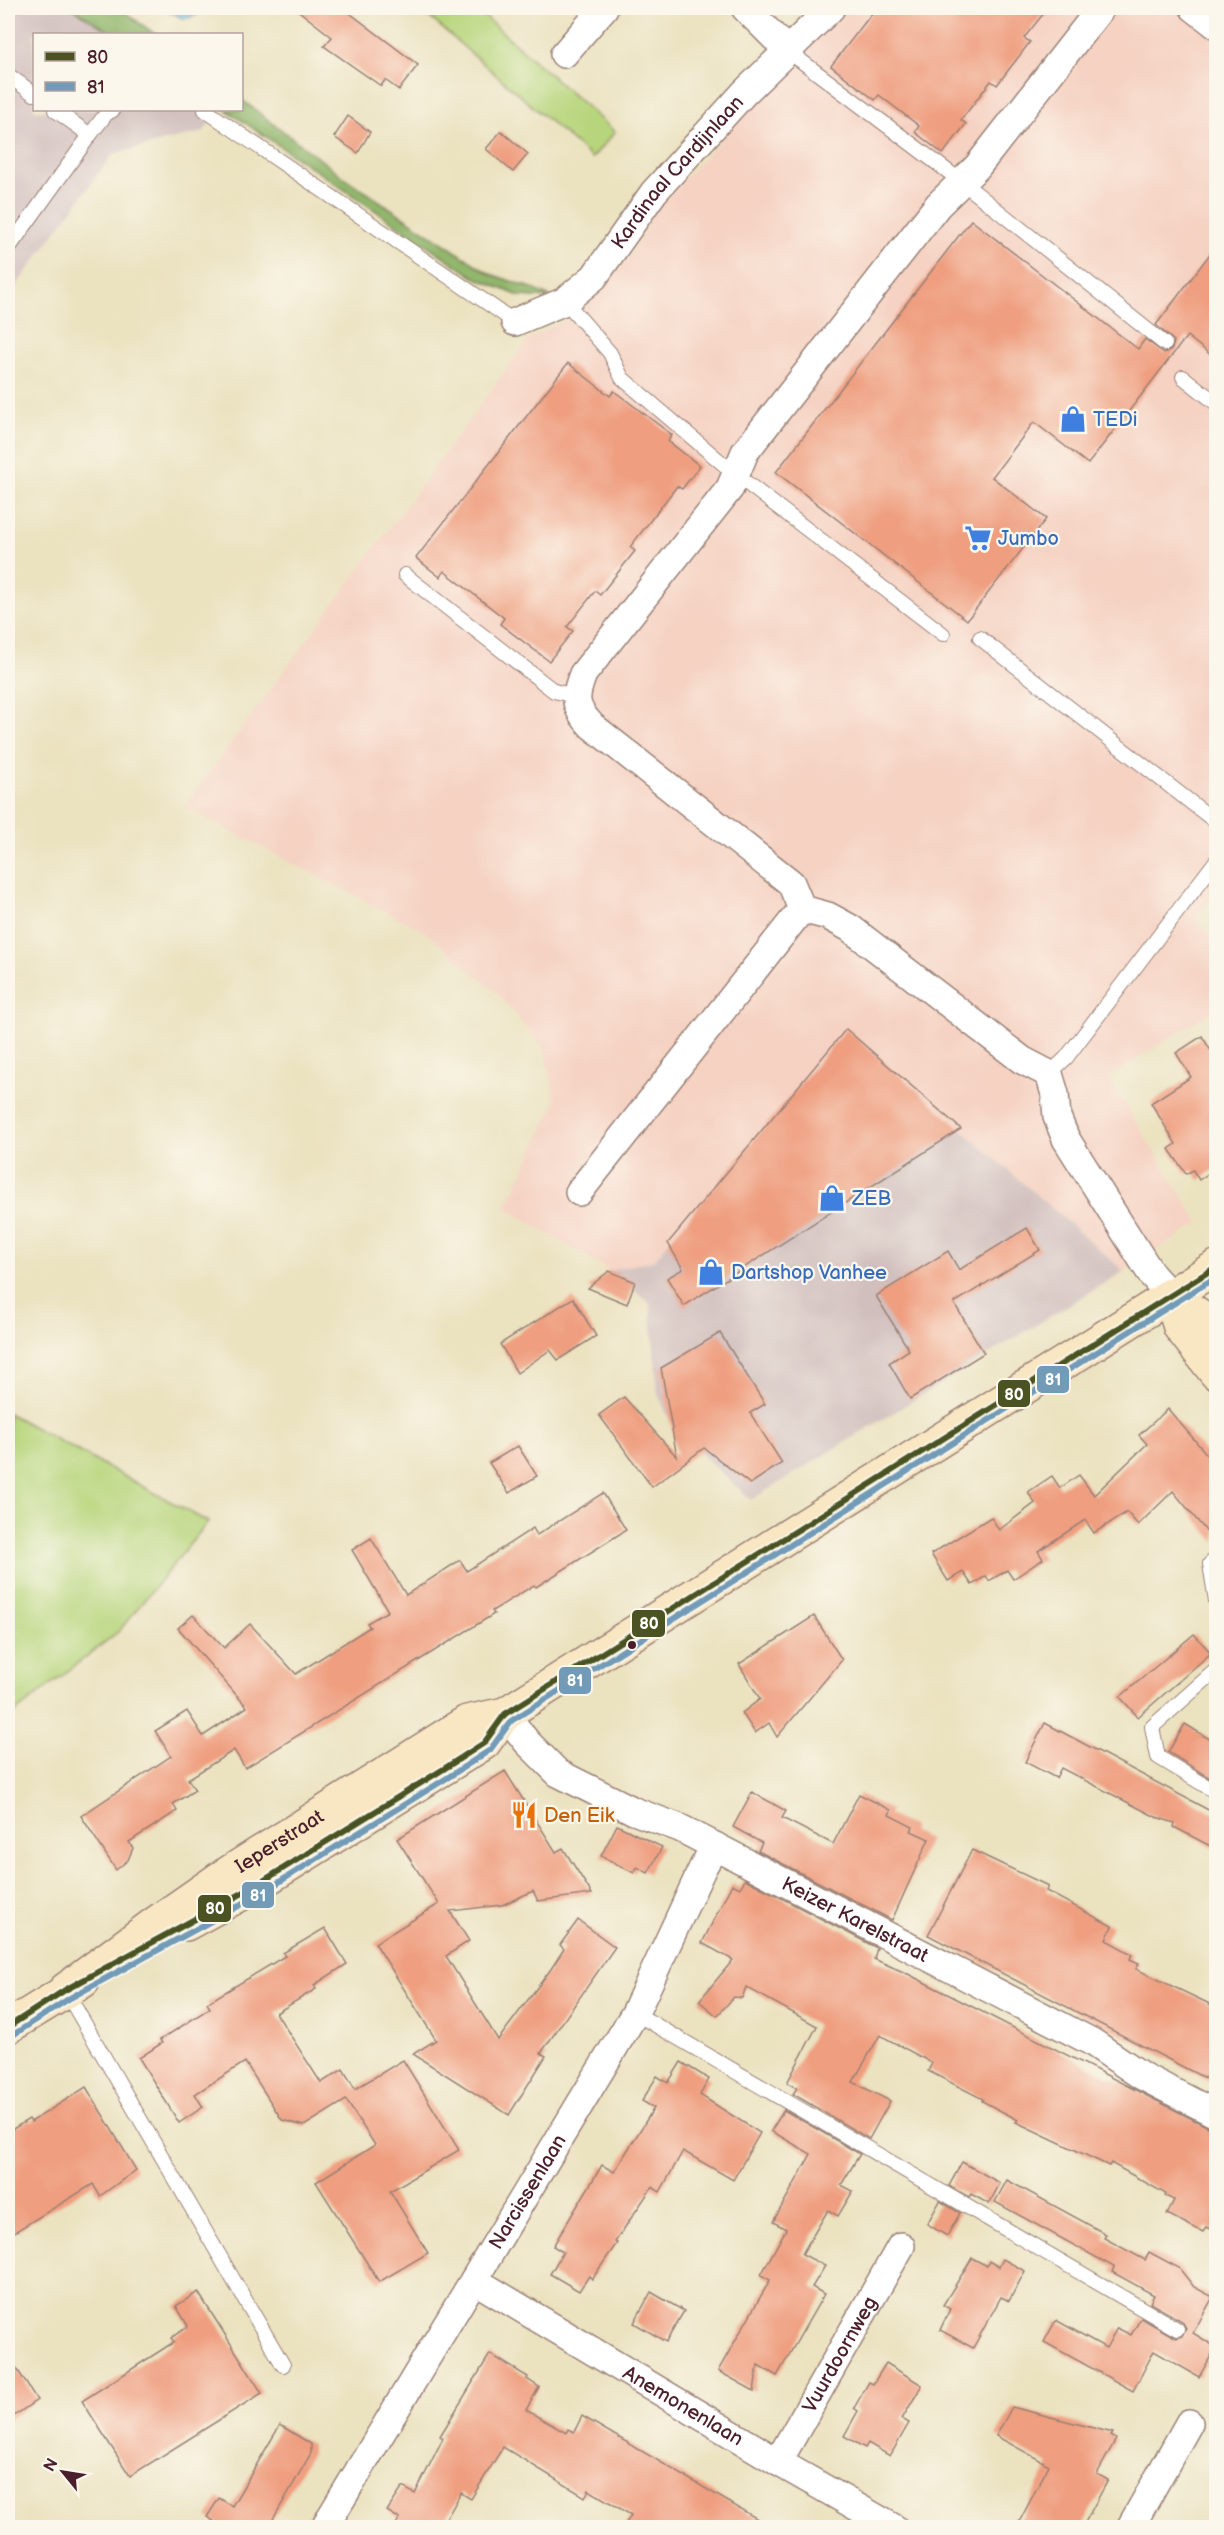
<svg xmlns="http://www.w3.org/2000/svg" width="1224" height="2535" font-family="'Balsamiq Sans',sans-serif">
<rect width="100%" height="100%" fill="#fbf7ec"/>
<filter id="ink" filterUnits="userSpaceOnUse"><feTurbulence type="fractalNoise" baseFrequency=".0167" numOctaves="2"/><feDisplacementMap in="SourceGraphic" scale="12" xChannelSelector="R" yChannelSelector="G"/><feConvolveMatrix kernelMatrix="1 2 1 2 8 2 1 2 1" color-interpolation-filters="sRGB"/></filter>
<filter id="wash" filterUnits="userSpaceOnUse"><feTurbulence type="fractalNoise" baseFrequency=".008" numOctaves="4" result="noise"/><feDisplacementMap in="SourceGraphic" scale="24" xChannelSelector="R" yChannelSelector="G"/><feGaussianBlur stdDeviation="1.35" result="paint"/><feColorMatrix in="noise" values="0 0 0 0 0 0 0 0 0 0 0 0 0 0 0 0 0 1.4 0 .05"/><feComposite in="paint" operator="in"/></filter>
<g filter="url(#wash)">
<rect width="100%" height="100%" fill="#ebe2c0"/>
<polygon fill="#f5d2c2" points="850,8 1216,8 1216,896 1195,917 1216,944 1216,1009 1108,1077 1199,1223 1124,1271 846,1029 654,1260 609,1271 506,1208 556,1102 544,1048 496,992 424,931 184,807 528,340 580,312 630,255 654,213 682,181 797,59"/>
<g fill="#d1bfbd">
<polygon points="8,8 72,8 113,34 34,34 34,110 219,110 203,132 113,154 8,297"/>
<polygon points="846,1029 1124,1271 751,1500 673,1428 658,1394 650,1304 633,1288 619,1282 609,1271 654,1260"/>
</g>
<g fill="#b7d57c" stroke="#807a54" stroke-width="1.5">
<polygon points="419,8 475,8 615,132 592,158"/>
<polygon points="8,1413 208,1522 119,1631 8,1718"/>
</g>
<g fill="#91b66c" stroke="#6e6a4c" stroke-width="1.5">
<polygon points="72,8 119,8 155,34 113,34"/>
<polygon points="242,100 349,181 490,274 529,287 552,298 519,296 474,277 226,110 242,110"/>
</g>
<polygon fill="#61c1e0" stroke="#567086" stroke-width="1.5" points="163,8 202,8 197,15 184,19"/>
<g id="blocks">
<g fill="#ef9e7f">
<polygon points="295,8 343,8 418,65 399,90 385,80 381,86 324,46 332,37"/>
<polygon points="876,8 1048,8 1024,38 1030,42 997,85 991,81 961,120 966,124 943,154 915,132 919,126 879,95 875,100 831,66"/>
<polygon points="348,116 370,132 358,153 334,137"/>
<polygon points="501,131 528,154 513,172 486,149"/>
<polygon points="971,220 1138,349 1145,339 1164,353 1172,349 1174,341 1156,325 1216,246 1216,359 1187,336 1088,464 1034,422 992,477 1046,519 967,620 776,472"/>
<polygon points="568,363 610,396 614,391 672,435 668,441 700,466 682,489 677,486 630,547 635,551 600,595 595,591 567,627 573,631 549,661 500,624 504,618 444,571 440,577 416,558"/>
<polygon points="846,1029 961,1129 684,1306 667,1278 683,1269 668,1243"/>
<polygon points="1202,1036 1216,1059 1216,1168 1199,1180 1193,1170 1186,1174 1169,1149 1176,1144 1151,1103 1191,1077 1176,1053"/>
<polygon points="1027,1228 1040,1250 954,1303 984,1353 910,1399 889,1363 909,1350 876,1296 948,1251 959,1270"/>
<polygon points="609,1271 635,1282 627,1304 588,1288"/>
<polygon points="573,1298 596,1336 558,1360 550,1350 517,1373 500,1344"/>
<polygon points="720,1333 765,1404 750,1413 782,1463 750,1484 704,1448 652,1487 599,1415 624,1397 677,1457 661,1368"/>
<polygon points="1168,1409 1216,1465 1216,1543 1173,1491 1138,1525 1127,1512 1094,1533 1085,1520 1038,1551 1043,1559 1013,1579 1007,1570 989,1581 986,1576 972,1585 963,1572 948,1581 931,1554 991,1517 999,1530 1035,1503 1028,1492 1052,1476 1060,1488 1079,1475 1094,1495 1147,1444 1139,1435"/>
<polygon points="518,1446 537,1476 509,1493 489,1463"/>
<polygon points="603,1493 626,1530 536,1587 534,1585 492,1611 494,1614 245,1768 234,1750 188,1779 195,1790 173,1804 177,1811 129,1842 133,1848 128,1860 116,1870 81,1816 171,1756 155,1731 187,1711 203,1736 247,1707 178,1628 193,1615 224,1648 250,1624 296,1674 370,1627 367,1623 388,1611 352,1550 371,1538 406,1595 460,1560 467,1571 533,1528 537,1535"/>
<polygon points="814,1616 842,1660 777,1737 769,1723 755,1733 742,1713 760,1699 739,1664"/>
<polygon points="1194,1634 1211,1653 1138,1717 1120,1697"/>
<polygon points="1045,1723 1216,1814 1216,1849 1174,1827 1175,1823 1156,1817 1061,1768 1056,1778 1025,1762"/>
<polygon points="1185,1724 1216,1743 1216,1782 1168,1752"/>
<polygon points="505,1771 556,1852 563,1848 592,1894 538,1901 533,1891 502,1905 450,1911 469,1941 446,1956 498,2040 551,1969 564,1949 560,1945 578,1920 615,1947 541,2053 546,2056 509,2115 413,2054 436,2040 375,1943 439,1904 397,1839"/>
<polygon points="752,1792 786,1811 782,1818 833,1844 859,1794 891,1810 889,1815 913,1827 911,1831 929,1839 892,1920 758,1851 762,1843 733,1827"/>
<polygon points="617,1825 662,1847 648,1873 637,1867 634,1873 601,1856"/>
<polygon points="972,1850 1048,1886 1046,1891 1112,1926 1106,1940 1132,1954 1130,1959 1139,1963 1136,1969 1216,2007 1216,2084 928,1935"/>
<polygon points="745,1879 877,1948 874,1959 908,1974 1216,2131 1216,2232 1206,2227 1203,2232 1167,2214 1174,2200 1165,2196 1166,2194 1111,2163 1109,2166 1016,2122 1018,2120 982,2101 983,2099 928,2071 932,2063 880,2035 853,2082 890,2101 869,2139 793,2094 797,2088 787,2083 817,2026 746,1987 742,1998 734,1997 717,2016 699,2001 733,1960 702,1943 732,1884 740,1888"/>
<polygon points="325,1928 347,1964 314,1985 316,1989 276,2013 321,2083 343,2069 355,2089 403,2060 459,2150 390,2191 428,2253 379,2282 316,2182 375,2145 346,2100 304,2126 282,2120 245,2062 195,2094 203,2107 179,2123 139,2058 162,2043 160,2040 210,2008 207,2003 285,1956 283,1953"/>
<polygon points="681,2062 709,2079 700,2095 760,2133 733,2180 683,2151 660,2192 652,2187 615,2242 617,2243 592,2279 589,2276 579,2291 550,2274 563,2252 553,2246 602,2165 614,2172 654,2108 642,2101 657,2076 668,2083"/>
<polygon points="86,2087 136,2170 100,2196 93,2184 8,2236 8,2132 29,2119 31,2122"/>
<polygon points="784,2110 860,2154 841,2185 853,2191 838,2216 828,2210 802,2254 825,2266 812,2287 824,2294 777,2376 758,2365 754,2391 718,2371 770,2280 761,2275 786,2229 773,2222 811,2154 771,2131"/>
<polygon points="962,2162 1000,2183 989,2204 971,2194 969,2197 949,2186"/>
<polygon points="1007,2180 1106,2234 1104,2238 1145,2260 1149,2252 1179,2268 1194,2287 1213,2297 1193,2333 1216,2347 1199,2377 1154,2351 1133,2391 1044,2342 1056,2320 1106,2348 1117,2328 1131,2335 1141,2318 1176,2338 1182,2336 1186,2328 1182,2321 1150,2303 1154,2295 1112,2272 1114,2267 995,2202"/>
<polygon points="940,2201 960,2213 947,2236 927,2224"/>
<polygon points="972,2258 987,2266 989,2261 999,2267 1003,2259 1025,2271 1009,2301 1001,2297 973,2348 940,2330 950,2309 943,2305"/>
<polygon points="198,2292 262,2393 130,2476 82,2401 174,2342 171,2338 188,2326 176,2306"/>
<polygon points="651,2292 684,2311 666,2342 634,2323"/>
<polygon points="490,2354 528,2377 527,2379 539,2387 526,2410 566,2433 568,2429 574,2432 582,2416 773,2528 623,2528 631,2515 589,2490 585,2497 503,2447 471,2499 461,2493 441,2528 393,2528 400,2519 387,2511 403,2487 415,2494 443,2438 440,2436"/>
<polygon points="8,2355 37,2400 8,2420"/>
<polygon points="886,2363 922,2385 902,2419 909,2423 890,2456 868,2443 865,2448 844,2436 858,2411 854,2408 869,2382 873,2384"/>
<polygon points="1012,2407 1113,2433 1111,2436 1116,2439 1097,2474 1108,2480 1082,2528 1016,2528 1049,2465 996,2436"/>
<polygon points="280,2425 311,2444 311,2453 268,2528 219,2528 220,2525 207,2517 219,2498 232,2506"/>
</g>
</g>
</g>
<g filter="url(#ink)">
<use href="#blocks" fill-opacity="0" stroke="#9a8076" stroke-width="1.5"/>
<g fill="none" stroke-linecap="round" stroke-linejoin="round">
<defs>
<g id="lane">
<polyline points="788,51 962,182 1165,344"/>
<polyline points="8,75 34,94"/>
<polyline points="55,110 90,135"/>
<polyline points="205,110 515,322"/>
<polyline points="8,249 90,135 106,114 113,110"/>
<polyline points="565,301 610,353 622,378 735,474 943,634"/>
<polyline points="1183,377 1216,403"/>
<polyline points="405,575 554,691 575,696"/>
<polyline points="980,638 1216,822"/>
<polyline points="1049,1074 1066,1058 1216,861"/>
<polyline points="1216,1559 1210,1564 1216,1601"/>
<polyline points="1216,1670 1152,1727 1158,1757 1216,1792"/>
<polyline points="65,1990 283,2365"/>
<polyline points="635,2013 1177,2329"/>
</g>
<g id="street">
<polyline points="745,8 788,51"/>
<path d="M1101 8 977 167 938 205 745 452 730 488 583 674C574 698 573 706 592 726L791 883 802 909 828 916 850 928 1022 1060 1049 1074 1055 1094 1057 1117 1066 1139 1152 1275 1170 1295"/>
<polyline points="1194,8 1216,25"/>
<polyline points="564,54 604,8"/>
<path id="s1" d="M515 322 565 301 594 277 654 192 744 93 831 8"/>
<polyline points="579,1192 802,909"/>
<path id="s2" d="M505 1714 527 1742 558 1773 634 1811 680 1828 1092 2042 1142 2076 1216 2114"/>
<path id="s3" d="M474 2280 778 2462 894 2528"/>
<path id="s4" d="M778 2462 901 2246"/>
<path id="s5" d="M324 2528 635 2013 703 1867 715 1846"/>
<polyline points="1130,2528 1189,2423"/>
</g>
<g id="secondary">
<polyline points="1170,1295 1180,1327 1216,1373"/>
<polyline points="1170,1295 1200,1316 1216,1338"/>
<polyline points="186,1924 250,1889 484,1743 505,1714"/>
<path id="s6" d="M65 1990 153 1925 219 1879 467 1722 505 1714 1216 1267"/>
<polyline points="8,2027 83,1981"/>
</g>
</defs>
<use href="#lane" stroke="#9a8076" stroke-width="16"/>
<use href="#street" stroke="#9a8076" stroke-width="30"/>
<use href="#secondary" stroke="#9a8076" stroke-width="36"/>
<use href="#lane" stroke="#fff" stroke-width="14"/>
<use href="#street" stroke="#fff" stroke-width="27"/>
<use href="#secondary" stroke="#f9e7c3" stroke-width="33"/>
<defs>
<polyline id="bus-1" points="8,2027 65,1990 250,1889 442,1770 484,1743 505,1714 1216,1267"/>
<polyline id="bus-2" points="13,2035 70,1998 255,1897 447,1778 490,1750 511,1721 1216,1277"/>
</defs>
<use href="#bus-1" stroke="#fbf7ec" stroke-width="10"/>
<use href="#bus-2" stroke="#fbf7ec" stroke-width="10"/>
<use href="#bus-1" stroke="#4a5321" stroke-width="6"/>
<use href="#bus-2" stroke="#729bb8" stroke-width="6"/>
</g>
</g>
<defs>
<symbol id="shop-bare" viewBox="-9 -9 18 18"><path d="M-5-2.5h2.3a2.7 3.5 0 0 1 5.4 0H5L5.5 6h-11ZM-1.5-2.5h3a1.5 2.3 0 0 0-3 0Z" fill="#3f7fe0" stroke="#fbf7ec" stroke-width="2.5" paint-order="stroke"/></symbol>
<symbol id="supermarket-bare" viewBox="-9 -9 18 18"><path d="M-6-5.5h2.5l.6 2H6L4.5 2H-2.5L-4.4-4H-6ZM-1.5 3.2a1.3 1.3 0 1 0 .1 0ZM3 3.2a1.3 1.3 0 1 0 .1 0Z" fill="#3f7fe0" stroke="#fbf7ec" stroke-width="2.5" paint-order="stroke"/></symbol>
<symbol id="restaurant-bare" viewBox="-9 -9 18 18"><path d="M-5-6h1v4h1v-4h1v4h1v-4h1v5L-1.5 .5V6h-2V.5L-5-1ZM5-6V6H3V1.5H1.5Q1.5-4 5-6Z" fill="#e8710a" stroke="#fbf7ec" stroke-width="2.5" paint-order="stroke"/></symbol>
</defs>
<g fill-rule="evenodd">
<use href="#shop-bare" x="1054" y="400" width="38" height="38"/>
<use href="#supermarket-bare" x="959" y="519" width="38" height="38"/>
<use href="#shop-bare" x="813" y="1179" width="38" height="38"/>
<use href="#shop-bare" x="692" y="1253" width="38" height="38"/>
<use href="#restaurant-bare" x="505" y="1796" width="38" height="38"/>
</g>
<circle fill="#4a1f2b" stroke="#fbf7ec" stroke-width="2" cx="632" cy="1645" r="5"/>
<g text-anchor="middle" stroke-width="4.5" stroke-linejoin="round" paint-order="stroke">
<g font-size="20" fill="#4a1f2b" stroke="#fbf7ec">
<text dy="7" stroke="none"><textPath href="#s1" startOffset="226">Kardinaal Cardijnlaan</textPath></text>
<text dy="7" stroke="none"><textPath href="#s6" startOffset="261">Ieperstraat</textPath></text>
<text dy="7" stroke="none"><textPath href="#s2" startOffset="411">Keizer Karelstraat</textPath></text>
<text dy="7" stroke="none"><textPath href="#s5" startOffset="393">Narcissenlaan</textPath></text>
<text dy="7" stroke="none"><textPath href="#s4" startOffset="124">Vuurdoornweg</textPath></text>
<text dy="7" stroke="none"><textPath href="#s3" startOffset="244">Anemonenlaan</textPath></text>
</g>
<g font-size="20" fill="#366cbe" stroke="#fbf7ec" text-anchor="start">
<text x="1093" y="426">TEDi</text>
<text x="998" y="545">Jumbo</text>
<text x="852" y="1205">ZEB</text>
<text x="731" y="1279">Dartshop Vanhee</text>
</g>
<g font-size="20" fill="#c56008" stroke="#fbf7ec" text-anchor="start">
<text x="544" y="1822">Den Eik</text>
</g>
</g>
<g stroke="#fbf7ec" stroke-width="2">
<rect x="1036" y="1365" width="34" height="29" rx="6" fill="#729bb8"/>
<rect x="997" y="1379" width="34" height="29" rx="6" fill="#4a5321"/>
<rect x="631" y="1609" width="35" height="29" rx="6" fill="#4a5321"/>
<rect x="558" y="1666" width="34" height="29" rx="6" fill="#729bb8"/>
<rect x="241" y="1881" width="34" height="28" rx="6" fill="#729bb8"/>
<rect x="197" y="1894" width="35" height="29" rx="6" fill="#4a5321"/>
</g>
<g font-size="16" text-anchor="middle" font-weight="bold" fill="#fff">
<text x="1053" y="1385">81</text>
<text x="1014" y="1400">80</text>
<text x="649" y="1629">80</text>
<text x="575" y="1686">81</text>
<text x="258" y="1901">81</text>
<text x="215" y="1914">80</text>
</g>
<rect width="1224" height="2535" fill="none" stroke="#fbf7ec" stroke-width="30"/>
<rect x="33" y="33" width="210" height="78" fill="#fbf7ec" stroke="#b4a19f" stroke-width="1.5"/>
<rect x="45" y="52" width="30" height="9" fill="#4a5321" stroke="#b4a19f" stroke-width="1.5"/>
<text x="87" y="63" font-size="18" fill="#4a1f2b">80</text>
<rect x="45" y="82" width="30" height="9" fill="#729bb8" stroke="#b4a19f" stroke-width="1.5"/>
<text x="87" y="93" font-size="18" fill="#4a1f2b">81</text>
<g transform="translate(63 2472) rotate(300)" stroke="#fbf7ec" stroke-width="4.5" paint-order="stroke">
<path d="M0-4.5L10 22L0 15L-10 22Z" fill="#4a1f2b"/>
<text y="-9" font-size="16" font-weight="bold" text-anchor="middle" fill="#4a1f2b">N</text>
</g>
</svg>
